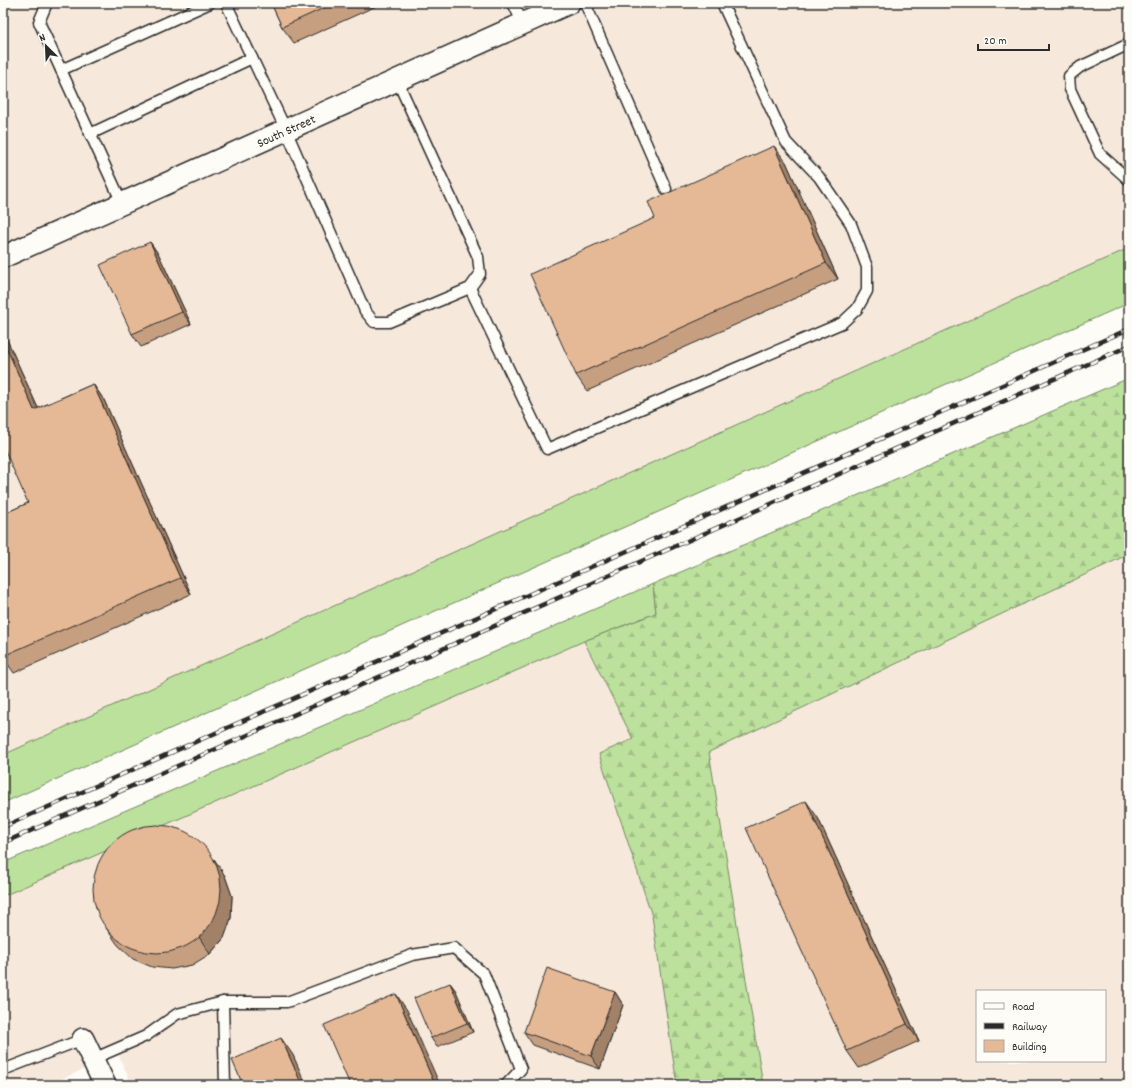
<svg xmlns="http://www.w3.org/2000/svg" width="1132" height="1088" font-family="Dekko,sans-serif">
<defs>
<pattern id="forest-firs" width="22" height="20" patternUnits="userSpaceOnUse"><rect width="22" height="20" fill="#bce19c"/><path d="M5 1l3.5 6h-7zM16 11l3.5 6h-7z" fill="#a2c187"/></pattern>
</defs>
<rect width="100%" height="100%" fill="#fdfcf7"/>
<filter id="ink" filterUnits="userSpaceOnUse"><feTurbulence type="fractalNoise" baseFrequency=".025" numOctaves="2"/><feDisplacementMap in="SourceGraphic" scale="8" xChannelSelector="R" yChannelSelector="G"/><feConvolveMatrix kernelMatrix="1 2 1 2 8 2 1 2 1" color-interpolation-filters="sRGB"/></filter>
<g filter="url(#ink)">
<g fill="#f6e8da" fill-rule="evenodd">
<polygon points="3,3 1129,3 1129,248 3,755"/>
<path d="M1129 554V1085H763L709 752ZM977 991H1105V1061H977Z"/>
<polygon points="584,641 633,739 599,755 652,916 677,1085 132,1085 118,1054 48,1085 3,1085 3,896"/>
</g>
<g fill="#bce19c" stroke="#748664">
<polygon points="1129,248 1129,303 3,803 3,755"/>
<polygon points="653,584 656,613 584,641 3,896 3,863"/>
</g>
<polygon fill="url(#forest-firs)" stroke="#748664" points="1129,378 1129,554 709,752 763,1085 677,1085 652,916 599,754 633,739 584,641 656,613 653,584"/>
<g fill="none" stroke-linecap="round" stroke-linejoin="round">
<defs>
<g id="service">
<polyline points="47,3 39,22 122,203"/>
<polyline points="226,3 286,130 365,311 374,322 389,322 470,288 480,274 478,257 397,80"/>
<polyline points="513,3 523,24"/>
<polyline points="585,3 666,189"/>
<polyline points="1129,44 1080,67 1069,76 1070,89 1100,154 1129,180"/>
<polyline points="61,70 210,3"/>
<polyline points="90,134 252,58"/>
<polyline points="470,288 547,449 842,323 857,309 867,291 867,267 851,224 819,177 786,142 722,3"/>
<polyline points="223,1002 225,1085"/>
<polyline points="93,1059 146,1036 177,1014 223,1002 287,1002 412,955 454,948 484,974 521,1069 506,1085"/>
<polyline points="3,1070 83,1039"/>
</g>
<g id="minor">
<path id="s1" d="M3 257 569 3"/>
<polyline points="83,1039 105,1085"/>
</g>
</defs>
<use href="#service" stroke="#2b2b2b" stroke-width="13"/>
<use href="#minor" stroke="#2b2b2b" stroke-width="24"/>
<use href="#service" stroke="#fdfcf7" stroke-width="10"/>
<use href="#minor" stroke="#fdfcf7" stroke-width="21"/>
<defs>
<g id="rail">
<polyline points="3,827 1129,329"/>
<polyline points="3,843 1129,346"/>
</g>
</defs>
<use href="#rail" stroke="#2b2b2b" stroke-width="4.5"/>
<use href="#rail" stroke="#fdfcf7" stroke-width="3" stroke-dasharray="9" stroke-linecap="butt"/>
</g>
<g fill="#c69f81" stroke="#2b2b2b">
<polygon points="271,3 383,3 294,43 282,27"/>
<polygon points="786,162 838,279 587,391 576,375"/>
<polygon points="150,242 159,255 191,324 141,347 132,334"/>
<polygon points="3,331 38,408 93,384 104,400 191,594 14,673 3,657 3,514 28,503"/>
<polygon points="818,818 919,1041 859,1068 847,1051"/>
<polygon points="214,859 225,876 232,896 231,918 224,938 210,954 192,965 172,969 152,967 133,959 118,945 106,928"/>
<polygon points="450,983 456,991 473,1032 437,1047 431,1038"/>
<polygon points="615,992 623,1005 600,1069 533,1045 524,1032"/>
</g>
<g fill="#a18269" stroke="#2b2b2b">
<polygon points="774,146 786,162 838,279 826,263"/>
<polygon points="150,242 159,255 191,324 182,312"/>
<polygon points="3,331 46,426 34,410 3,340"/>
<polygon points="93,384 104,400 191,594 180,578"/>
<polygon points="806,801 818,818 919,1041 907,1024"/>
<polygon points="214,859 225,876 232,896 231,918 224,938 210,954 199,937"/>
<polygon points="450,983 456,991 473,1032 467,1023"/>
<polygon points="615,992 623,1005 600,1069 591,1056"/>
<polygon points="396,994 407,1010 440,1085 435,1085"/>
<polygon points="281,1038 293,1055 306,1085 302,1085"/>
</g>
<g fill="#e6b996" stroke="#2b2b2b">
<polygon points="271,3 335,3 282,27"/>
<polygon points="774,146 826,263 576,375 530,274 655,218 648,202"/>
<polygon points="150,242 182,312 132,334 100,265"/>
<polygon points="3,340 34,410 93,384 180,578 3,656 3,514 28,503 3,446"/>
<polygon points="806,801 907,1024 847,1051 746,828"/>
<circle cx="157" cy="889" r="64"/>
<polygon points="547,968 615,992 591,1056 524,1032"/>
<polygon points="450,983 467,1023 431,1038 414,998"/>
<polygon points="396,994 435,1085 350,1085 324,1025"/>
<polygon points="281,1038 302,1085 243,1085 232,1060"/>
</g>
</g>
<g text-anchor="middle" stroke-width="3" stroke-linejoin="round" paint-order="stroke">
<g font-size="13" fill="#2b2b2b" stroke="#fdfcf7">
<text dy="5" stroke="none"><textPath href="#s1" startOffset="310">South Street</textPath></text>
</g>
</g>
<rect width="1132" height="1088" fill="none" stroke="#fdfcf7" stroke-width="16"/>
<rect x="8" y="8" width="1116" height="1072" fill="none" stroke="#2b2b2b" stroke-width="1.5" filter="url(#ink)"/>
<rect x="976" y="990" width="130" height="72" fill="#fdfcf7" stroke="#a9a8a5"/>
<rect x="984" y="1003" width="20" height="6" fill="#fdfcf7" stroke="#a9a8a5"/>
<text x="1012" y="1010" font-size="12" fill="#2b2b2b">Road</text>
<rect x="984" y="1023" width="20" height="6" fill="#2b2b2b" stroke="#a9a8a5"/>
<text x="1012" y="1030" font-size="12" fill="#2b2b2b">Railway</text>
<rect x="984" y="1040" width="20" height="12" fill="#e6b996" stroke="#a9a8a5"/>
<text x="1012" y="1050" font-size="12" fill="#2b2b2b">Building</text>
<g transform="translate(46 46) rotate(336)" stroke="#fdfcf7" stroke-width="3" paint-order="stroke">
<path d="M0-3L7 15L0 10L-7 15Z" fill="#2b2b2b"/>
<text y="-6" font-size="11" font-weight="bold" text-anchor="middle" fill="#2b2b2b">N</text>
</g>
<path d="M978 44v6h71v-6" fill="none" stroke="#2b2b2b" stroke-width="2"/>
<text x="984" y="44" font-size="12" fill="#2b2b2b" stroke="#fdfcf7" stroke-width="3" paint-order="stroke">20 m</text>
</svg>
